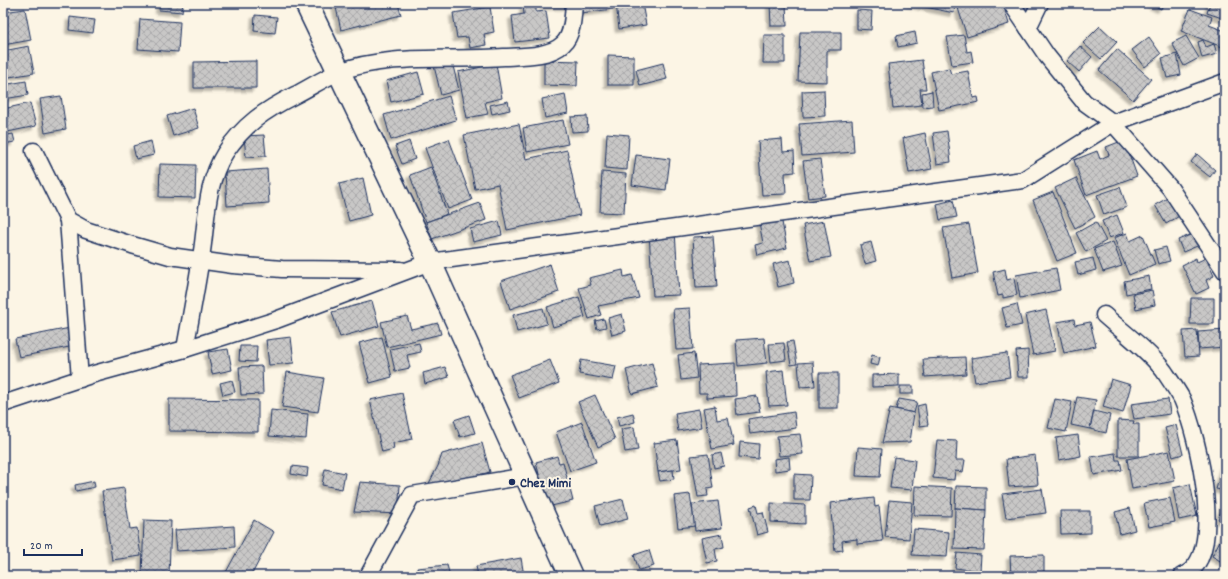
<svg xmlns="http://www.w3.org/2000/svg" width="1228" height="579" font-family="Dekko,sans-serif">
<defs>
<pattern id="building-cross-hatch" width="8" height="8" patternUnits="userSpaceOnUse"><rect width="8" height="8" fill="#c8c7c6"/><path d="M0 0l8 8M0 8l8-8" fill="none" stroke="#ababac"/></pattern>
<filter id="shadow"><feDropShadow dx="-3.5" dy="3.5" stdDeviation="1" flood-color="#0004"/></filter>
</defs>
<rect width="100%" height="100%" fill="#fcf5e5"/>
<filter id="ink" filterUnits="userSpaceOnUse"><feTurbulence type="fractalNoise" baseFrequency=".025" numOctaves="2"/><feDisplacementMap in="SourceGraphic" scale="8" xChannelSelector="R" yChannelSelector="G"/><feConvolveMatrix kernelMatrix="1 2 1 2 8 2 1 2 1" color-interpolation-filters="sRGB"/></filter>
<g filter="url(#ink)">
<g fill="url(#building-cross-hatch)" stroke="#1b2f5e" filter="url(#shadow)">
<polygon points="160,3 183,3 182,12 159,10"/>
<polygon points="335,3 398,3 401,15 341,30"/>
<rect x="544" y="3" width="26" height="3"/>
<polygon points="580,3 613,3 613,9 581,13"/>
<polygon points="616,3 642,3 646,25 619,29"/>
<polygon points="770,3 786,3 787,26 771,26"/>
<polygon points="906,3 956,3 954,13"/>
<polygon points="976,3 1003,3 1009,24 967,37 958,8"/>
<polygon points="1149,3 1164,3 1161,9"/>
<polygon points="1210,3 1225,3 1225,19 1207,13"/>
<polygon points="536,4 536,12 546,11 550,38 515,42 512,16 524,14 523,6"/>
<polygon points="490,7 494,32 484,34 486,45 470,48 468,37 457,38 453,13"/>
<polygon points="25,9 31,40 3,45 3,12"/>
<polygon points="1190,9 1212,17 1209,25 1225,31 1225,48 1181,31"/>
<polygon points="857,10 872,11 871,30 857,29"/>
<polygon points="255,15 277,17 275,33 254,31"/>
<polygon points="70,17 95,20 93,33 69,30"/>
<polygon points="140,19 180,22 178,52 138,49"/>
<polygon points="1100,26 1117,42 1101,59 1083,43"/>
<polygon points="800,32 841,32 841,50 827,50 827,82 798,81"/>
<polygon points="915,32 917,43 898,47 896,36"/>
<polygon points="764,35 785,35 785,63 763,63"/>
<polygon points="964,35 967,52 971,51 973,62 952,65 947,37"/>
<polygon points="1186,36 1199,58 1184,66 1172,43"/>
<polygon points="1149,37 1161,54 1145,67 1132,50"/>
<polygon points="1203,40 1206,47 1214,44 1217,54 1202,58 1198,42"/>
<polygon points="29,46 34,73 3,78 3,51"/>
<polygon points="1080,46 1092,57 1079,72 1067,61"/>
<polygon points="1117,49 1151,79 1133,100 1099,70"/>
<polygon points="1177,54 1181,75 1167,78 1162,58"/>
<polygon points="608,55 634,56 634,85 608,85"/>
<polygon points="544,60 578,61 577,86 544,85"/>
<polygon points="922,60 926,89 920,89 922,105 893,108 888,64"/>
<polygon points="256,61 256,88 194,88 194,62"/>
<polygon points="452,62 459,90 441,95 434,66"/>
<polygon points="663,63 667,79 640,86 636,70"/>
<polygon points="496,64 502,98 485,102 488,114 467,118 458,72"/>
<polygon points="949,68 951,74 968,71 973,98 978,97 979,102 939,110 931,72"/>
<polygon points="418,72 424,94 391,102 386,81"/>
<polygon points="26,81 28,95 4,99 5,106 3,106 3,85"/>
<polygon points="824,90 825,116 803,117 802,91"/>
<polygon points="932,91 933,106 923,107 922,93"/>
<polygon points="565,94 568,113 545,118 542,99"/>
<polygon points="61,96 66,129 45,133 40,99"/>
<polygon points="449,96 456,120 391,140 384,115"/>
<polygon points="508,101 510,110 492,114 490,105"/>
<polygon points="30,103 36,126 3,133 3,109"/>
<polygon points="193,108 199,128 173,136 167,116"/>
<polygon points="587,116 588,131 572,132 571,117"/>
<polygon points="563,120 568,144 527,152 523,128"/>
<polygon points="852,120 854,152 802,156 799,124"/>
<polygon points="519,124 526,159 567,150 580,215 507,230 498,184 475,189 464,135"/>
<polygon points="947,131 951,162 937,164 933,133"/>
<polygon points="607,133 629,135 627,170 605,168"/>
<polygon points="925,133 932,169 909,173 903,138"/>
<polygon points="13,134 15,142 3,144 3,136"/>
<polygon points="264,135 266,156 246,157 244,136"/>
<polygon points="449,139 472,200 448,209 425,148"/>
<polygon points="782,139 783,152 794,151 795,172 785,173 786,194 762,195 758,141"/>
<polygon points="1124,140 1137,176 1086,195 1074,160 1097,151 1100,159 1109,155 1106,147"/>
<polygon points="151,141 154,155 136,159 133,146"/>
<polygon points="409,141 415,159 402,164 395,146"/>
<polygon points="1197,154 1215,170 1210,177 1191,162"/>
<polygon points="636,155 670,159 666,190 632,185"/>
<polygon points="820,159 825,196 808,198 803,161"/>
<polygon points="160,164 196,165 195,198 159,197"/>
<polygon points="431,167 447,214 426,222 410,175"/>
<polygon points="267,169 269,203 227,206 225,172"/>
<polygon points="602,172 626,174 624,213 600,212"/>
<polygon points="363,178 371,215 349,221 339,184"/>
<polygon points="1076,178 1095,217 1075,228 1055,188"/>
<polygon points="1120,187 1127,207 1104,215 1097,195"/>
<polygon points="1053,192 1077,253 1057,261 1033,200"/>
<polygon points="1171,196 1181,215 1166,224 1155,205"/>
<polygon points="953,200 957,217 940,220 937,204"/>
<polygon points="480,203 486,220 432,239 426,222"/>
<polygon points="1117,215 1124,233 1109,238 1102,221"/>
<polygon points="781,217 787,248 757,255 755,245 763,243 759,222"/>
<polygon points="499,221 502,235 473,242 470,229"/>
<polygon points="824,221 831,257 810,261 803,225"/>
<polygon points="1096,222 1106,241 1086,252 1076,233"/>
<polygon points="969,224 978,273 952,278 943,228"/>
<polygon points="675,231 679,295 653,296 649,233"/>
<polygon points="1197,232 1202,244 1183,252 1178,240"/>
<polygon points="1127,233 1130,241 1143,235 1155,264 1129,275 1114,238"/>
<polygon points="713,236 717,287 696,288 693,237"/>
<polygon points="871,242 876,261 865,264 860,245"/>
<polygon points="1113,242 1122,266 1103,272 1094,249"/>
<polygon points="1166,247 1170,261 1158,264 1154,250"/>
<polygon points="1093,258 1096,270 1078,275 1075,262"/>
<polygon points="1196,258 1197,262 1206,258 1214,276 1206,280 1209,288 1196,294 1182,265"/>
<polygon points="790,260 794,283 778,287 773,264"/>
<polygon points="550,264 559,292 510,309 501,281"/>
<polygon points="1056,268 1060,290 1020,298 1016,275"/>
<polygon points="1005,269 1007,280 1014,278 1017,295 1003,298 1003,295 998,296 993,272"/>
<polygon points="623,270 624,277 632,275 639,298 598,306 601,315 589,319 579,288 591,285 589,278"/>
<polygon points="1149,276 1151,289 1126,294 1124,281"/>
<polygon points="1152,290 1155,305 1136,309 1133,294"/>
<polygon points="579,297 585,317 553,327 547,307"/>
<polygon points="1191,298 1214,298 1214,324 1190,324"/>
<polygon points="372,301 379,326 340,337 332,312"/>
<polygon points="1017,304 1022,325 1007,328 1002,308"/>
<polygon points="543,308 547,324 517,332 513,315"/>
<polygon points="690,308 693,349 676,350 673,309"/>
<polygon points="1046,310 1055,351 1033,355 1025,315"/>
<polygon points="622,314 626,331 612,335 608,318"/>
<polygon points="407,316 411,329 438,323 441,334 387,347 381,322"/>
<polygon points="604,319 606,327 597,329 595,321"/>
<polygon points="1074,319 1075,325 1090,322 1096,346 1064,353 1057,322"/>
<polygon points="70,328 74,346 19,357 15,339"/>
<polygon points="1197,330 1199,356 1185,357 1183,331"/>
<polygon points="1225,330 1225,347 1199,349 1198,332"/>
<polygon points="291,337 294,363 269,365 266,340"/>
<polygon points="382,337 392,377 370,383 359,343"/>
<polygon points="764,338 767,363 738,366 736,340"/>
<polygon points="793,341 797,364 791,365 787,342"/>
<polygon points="419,343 421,352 407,355 410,368 395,371 390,349"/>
<polygon points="784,343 786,360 771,362 769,344"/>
<polygon points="240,346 257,346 256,362 239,361"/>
<polygon points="228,349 232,370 212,374 208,352"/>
<polygon points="1028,350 1029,377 1018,377 1016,351"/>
<polygon points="694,353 697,378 681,380 678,355"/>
<polygon points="1007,353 1010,377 975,382 971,358"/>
<polygon points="872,355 880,357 878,366 870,364"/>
<polygon points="965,357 966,374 925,377 923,359"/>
<polygon points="550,360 559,383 519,398 510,375"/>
<polygon points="581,360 616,366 613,380 579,374"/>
<polygon points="813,362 815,386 800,387 798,363"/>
<polygon points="652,363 658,387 632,394 626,370"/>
<polygon points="735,363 736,396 707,398 707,393 699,393 698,365"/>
<polygon points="262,366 263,394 241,395 239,367"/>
<polygon points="445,367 449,377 425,384 423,373"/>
<polygon points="783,370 787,405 769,406 766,372"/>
<polygon points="287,372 324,378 318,412 282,407"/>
<rect x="819" y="373" width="19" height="35"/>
<polygon points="899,374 899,386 872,387 872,375"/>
<polygon points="1111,379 1131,385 1123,413 1103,407"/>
<polygon points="232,380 235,392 223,395 220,383"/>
<rect x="900" y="386" width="13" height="8"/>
<polygon points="402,393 412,439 393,443 394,449 382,452 370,400"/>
<polygon points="595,395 615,439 598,447 578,402"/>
<polygon points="757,396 760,412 737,415 735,399"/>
<polygon points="1077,397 1096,400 1090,429 1071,425"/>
<polygon points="169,399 258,400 258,432 169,431"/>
<polygon points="899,399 917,402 914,413 896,409"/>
<polygon points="1055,399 1072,402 1066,432 1048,428"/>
<polygon points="1168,399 1170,414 1134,419 1131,404"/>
<polygon points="925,404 928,425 920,426 917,406"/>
<polygon points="715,406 717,420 728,418 734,445 712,449 704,408"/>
<polygon points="890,408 914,413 910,442 882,443"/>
<polygon points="699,409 702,427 678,431 675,413"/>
<polygon points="271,410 308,414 306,439 269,436"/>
<polygon points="1094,411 1110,415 1106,433 1090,429"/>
<polygon points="794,412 796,428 750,434 748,419"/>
<polygon points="633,413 635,422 619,426 617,417"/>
<polygon points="469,415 475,433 460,437 454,420"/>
<polygon points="1118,420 1134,421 1133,424 1139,424 1139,456 1118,456"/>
<polygon points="582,422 596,462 570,471 556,432"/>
<polygon points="1176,425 1183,454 1173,457 1165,428"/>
<polygon points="634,427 638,450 625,452 621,429"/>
<polygon points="800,434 803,454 779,456 777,436"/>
<polygon points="1078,435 1081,456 1059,460 1056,438"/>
<polygon points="677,440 681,469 658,472 654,443"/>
<polygon points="937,440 957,441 956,460 965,460 963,472 955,471 954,480 933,478"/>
<polygon points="740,442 759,444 758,459 739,457"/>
<polygon points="482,443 490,472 426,489 438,466 442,454"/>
<polygon points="858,447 882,449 880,477 856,476"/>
<polygon points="1169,451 1175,481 1132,489 1127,459"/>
<polygon points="721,453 724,466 714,468 712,455"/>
<polygon points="1115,453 1116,460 1120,460 1122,470 1094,475 1091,457"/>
<polygon points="708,454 713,488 707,489 708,496 698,497 691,456"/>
<polygon points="1035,455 1038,485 1009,487 1006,459"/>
<polygon points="557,456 559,463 563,462 573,501 547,507 536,462"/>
<polygon points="789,457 790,469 775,471 774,459"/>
<polygon points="894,457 915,460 912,490 890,488"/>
<polygon points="1225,460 1225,491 1216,489"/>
<polygon points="292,466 308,468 307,477 291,474"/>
<polygon points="325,469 345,473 342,489 322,485"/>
<polygon points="673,470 674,479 660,481 658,472"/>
<polygon points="794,474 811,475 810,500 794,500"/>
<polygon points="94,481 95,487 76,491 75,485"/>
<polygon points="360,482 400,485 398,514 354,512"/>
<polygon points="1190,484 1197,516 1179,520 1173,488"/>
<polygon points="915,486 952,488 951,516 914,515"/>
<polygon points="956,486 986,487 986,510 955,508"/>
<polygon points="124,488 130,529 137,528 141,556 112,560 102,491"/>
<polygon points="1042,489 1046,513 1006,518 1002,494"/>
<polygon points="690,494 695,526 678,528 674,496"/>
<polygon points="874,498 875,507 879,506 883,541 857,544 857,539 842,541 843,550 835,551 830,503"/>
<polygon points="1170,498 1175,522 1149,527 1144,503"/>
<polygon points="623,499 628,519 600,526 595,506"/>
<polygon points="889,500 912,502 909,539 885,537"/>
<polygon points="718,501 722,528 695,531 692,504"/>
<polygon points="771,503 805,505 805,524 771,522"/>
<polygon points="1224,504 1225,504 1225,522 1218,519"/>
<polygon points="756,505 758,513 763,512 768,532 757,535 750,507"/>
<polygon points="955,508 986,510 984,550 954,549"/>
<polygon points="1130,508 1135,530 1120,534 1115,512"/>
<polygon points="1060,511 1090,511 1090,533 1061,534"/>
<polygon points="144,520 171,521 169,576 142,576"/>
<polygon points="254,520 274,532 251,576 224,576"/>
<polygon points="234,526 235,547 177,551 175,530"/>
<polygon points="914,529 949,532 947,557 912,555"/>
<polygon points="1225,531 1225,556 1222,562 1212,556"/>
<polygon points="722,534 724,547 715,549 717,561 707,563 702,538"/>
<polygon points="649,550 654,566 639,570 634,555"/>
<polygon points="957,553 981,555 980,571 955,568"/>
<polygon points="1044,555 1044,576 1011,576 1010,556"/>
<polygon points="521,558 524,576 478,576 476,566"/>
<polygon points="447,565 450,576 418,576 417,568"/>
</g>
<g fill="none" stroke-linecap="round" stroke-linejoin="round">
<defs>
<g id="street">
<polyline points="1011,3 1047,56 1084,102 1113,123 1170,188 1225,271"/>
<polyline points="1028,28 1040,3"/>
<polyline points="34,151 68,220 86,230 132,245 170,256 233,265 282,269 401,270"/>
<polyline points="68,220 80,379"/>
<path d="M1104 315C1124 333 1148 350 1164 371 1170 380 1177 390 1182 399 1198 436 1228 559 1182 576"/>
<path d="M185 349C191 316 197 284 202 251 207 217 206 183 225 153 243 125 265 110 295 95 309 88 324 78 339 72 388 53 452 61 504 57 521 56 550 57 563 44 573 35 573 15 574 3"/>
<polyline points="3,404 94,374 185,349 276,320 430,262 1023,180 1113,123 1225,82"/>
<polyline points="368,576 412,495 526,476"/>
</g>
<polyline id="secondary" points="306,3 430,262 571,576"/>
</defs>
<use href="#street" stroke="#1b2f5e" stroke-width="19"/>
<use href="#secondary" stroke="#1b2f5e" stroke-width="25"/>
<use href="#street" stroke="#fcf5e5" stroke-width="16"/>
<use href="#secondary" stroke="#fcf5e5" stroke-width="22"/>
</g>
</g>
<circle fill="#1b2f5e" stroke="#fcf5e5" stroke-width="1.5" cx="512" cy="482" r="4"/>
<g text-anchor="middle" stroke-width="4" stroke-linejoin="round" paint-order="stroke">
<g font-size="14" font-weight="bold" fill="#1b2f5e" stroke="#fcf5e5" text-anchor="start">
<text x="520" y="487">Chez Mimi</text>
</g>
</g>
<rect width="1228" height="579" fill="none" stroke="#fcf5e5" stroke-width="16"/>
<rect x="8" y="8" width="1212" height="563" fill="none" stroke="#1b2f5e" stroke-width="1.5" filter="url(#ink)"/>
<path d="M24 549v6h58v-6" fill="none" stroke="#1b2f5e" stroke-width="2"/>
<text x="30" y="549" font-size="12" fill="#1b2f5e" stroke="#fcf5e5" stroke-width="3" paint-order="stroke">20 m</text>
</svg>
